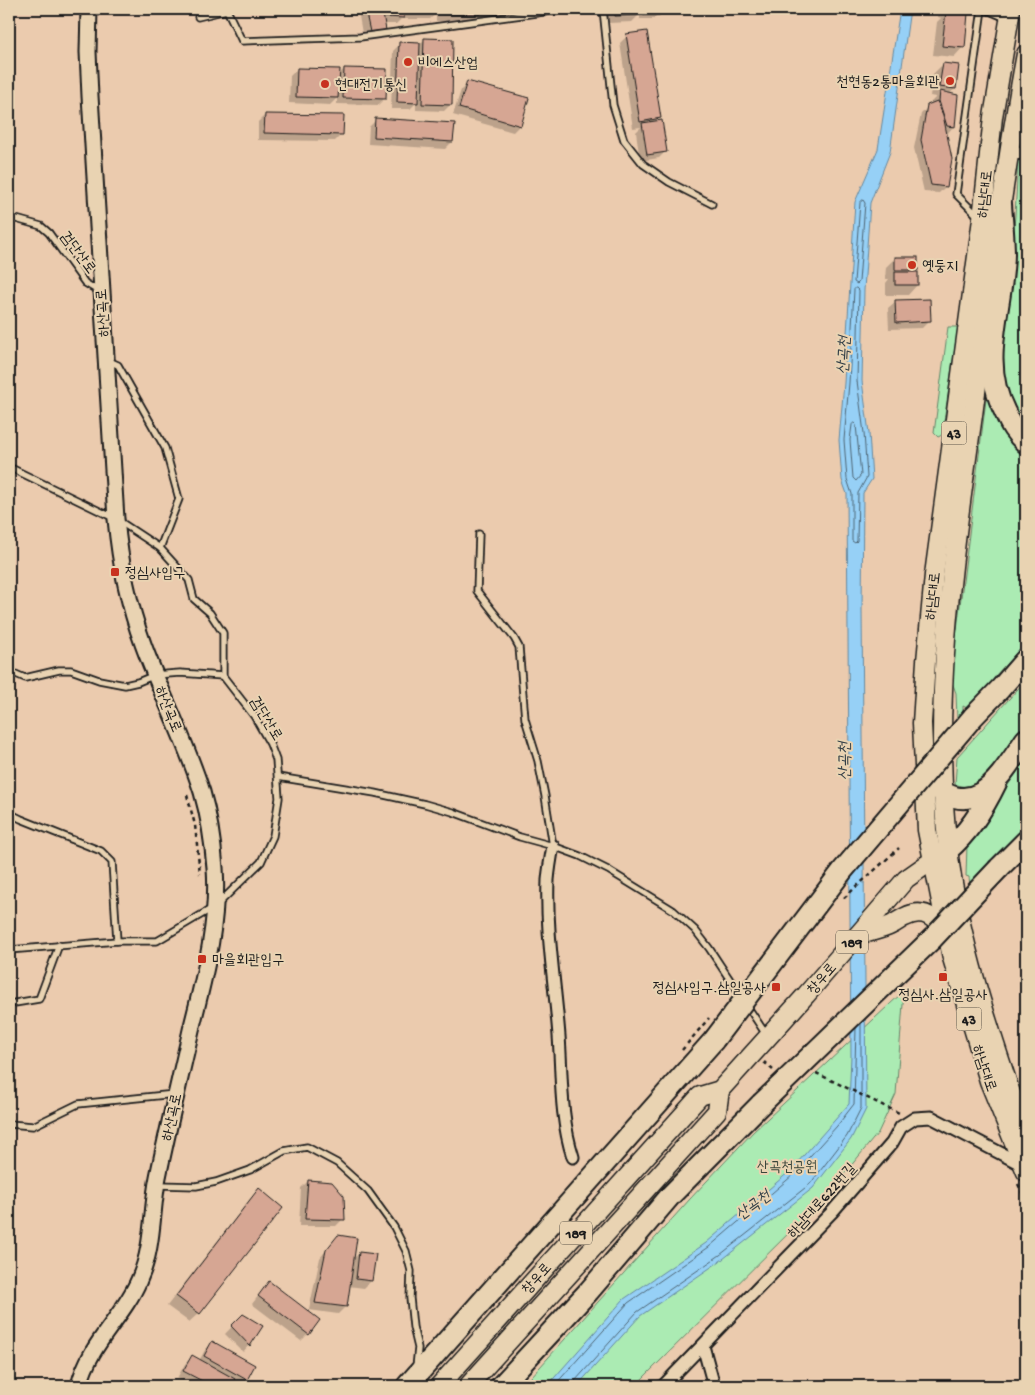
<svg xmlns="http://www.w3.org/2000/svg" width="1035" height="1395" font-family="'Gochi Hand','Poor Story',sans-serif">
<rect width="100%" height="100%" fill="#ebcbae"/>
<filter id="ink" filterUnits="userSpaceOnUse"><feTurbulence type="fractalNoise" baseFrequency=".02" numOctaves="2"/><feDisplacementMap in="SourceGraphic" scale="10" xChannelSelector="R" yChannelSelector="G"/><feConvolveMatrix kernelMatrix="1 2 1 2 8 2 1 2 1" color-interpolation-filters="sRGB"/></filter>
<g filter="url(#ink)">
<g fill="#abebb3" stroke="#648468">
<polygon points="1024,158 1026,159 1026,165 1022,165 1021,209 1026,209 1026,437 999,377 1015,216 1018,161 1019,159"/>
<polygon points="948,327 958,327 942,435 938,437 934,433"/>
<path d="M987 392C994 418 1007 438 1026 457V646L1019 653 1017 652 996 675V679L967 708 963 706V712L957 718 956 693 952 682 954 653Z"/>
<path d="M1026 680C1026 692 1028 707 1026 719 1025 725 1017 733 1014 738 1003 756 981 797 955 784L957 757Z"/>
<polygon points="1026,759 1026,835 970,886 969,877 966,876 967,845"/>
<polygon points="904,991 896,1094 878,1133 825,1197 635,1386 523,1386 690,1199 753,1132"/>
</g>
<polygon fill="#96d0f6" stroke="#65889f" points="900,9 910,9 890,152 870,203 864,290 862,381 869,433 872,479 863,493 862,610 866,1109 851,1139 813,1188 723,1259 640,1316 577,1386 547,1386 624,1299 706,1243 790,1171 849,1104 851,1056 847,494 842,480 839,440 844,383 855,202 878,149"/>
<g fill="#0003">
<polygon points="365,9 505,9 505,11 498,18 478,18 478,14 471,21 436,21 436,14 430,19 401,19 396,24 383,24 384,29 377,36 363,39 359,16"/>
<polygon points="608,9 658,9 658,14 653,19 640,19 640,14 632,22 608,23"/>
<polygon points="939,9 968,9 964,14 963,47 954,57 933,55 937,22 941,18 938,17"/>
<polygon points="627,36 660,118 655,123 666,151 659,158 640,161 636,132 641,127 633,128 620,43"/>
<polygon points="424,40 451,104 444,111 416,110 416,103 410,109 391,109 393,51 400,44 420,44"/>
<polygon points="943,64 955,89 949,94 957,96 953,127 946,135 946,186 939,193 924,192 914,148 921,114 930,105 931,102 936,97 930,96 933,74"/>
<polygon points="297,69 338,75 344,69 385,98 378,105 337,104 337,98 330,105 289,103 290,76"/>
<polygon points="468,83 520,125 513,132 453,115 461,90"/>
<polygon points="265,115 342,134 335,141 258,140 258,122"/>
<polygon points="376,120 452,142 445,149 368,144 369,127"/>
<polygon points="895,258 917,270 914,273 917,285 908,295 886,295 886,283 889,279 885,279 886,267"/>
<polygon points="896,301 929,321 922,328 889,329 888,308"/>
<polygon points="308,1181 343,1219 336,1226 299,1226 301,1188"/>
<polygon points="259,1190 199,1313 189,1322 167,1306 250,1199"/>
<polygon points="331,1244 352,1260 359,1253 371,1281 364,1288 348,1286 345,1307 338,1314 309,1310 320,1258"/>
<polygon points="263,1290 308,1334 301,1341 252,1304"/>
<polygon points="243,1315 249,1345 243,1352 225,1334"/>
<polygon points="212,1343 253,1365 246,1379 239,1386 231,1383 229,1386 193,1386 177,1378 185,1364 192,1357 199,1361 205,1350"/>
</g>
<g fill="none" stroke-linecap="round" stroke-linejoin="round">
<g stroke="#4d6473" stroke-width="1">
<polygon points="863,200 865,203 859,282 857,284 854,282 860,203"/>
<polygon points="856,288 859,291 857,381 864,433 867,477 858,493 857,541 855,543 852,541 852,494 847,479 844,440 849,383 854,290"/>
<polygon points="854,423 856,425 861,475 856,481 853,478 850,440 852,425"/>
<polyline points="554,1386 628,1303 709,1247 793,1175 837,1126 854,1104 856,1028"/>
<polyline points="574,1386 575,1381 637,1312 720,1255 810,1184 847,1136 861,1108 861,1023"/>
</g>
</g>
<g fill="#d6a693" stroke="#1c1c1c">
<polygon points="365,9 382,9 386,30 370,32"/>
<polygon points="385,9 404,9 404,18 385,17"/>
<polygon points="407,9 438,9 438,13 407,12"/>
<rect x="442" y="9" width="38" height="5"/>
<polygon points="614,9 640,9 640,15 615,16"/>
<rect x="644" y="9" width="15" height="6"/>
<polygon points="946,11 968,13 965,48 942,46"/>
<polygon points="647,31 661,118 640,122 626,34"/>
<polygon points="424,38 453,39 452,105 422,104"/>
<polygon points="399,42 420,43 418,103 397,102"/>
<polygon points="943,63 959,65 956,89 939,87"/>
<polygon points="297,68 340,69 338,98 296,97"/>
<polygon points="344,68 387,69 386,99 343,98"/>
<polygon points="467,81 529,98 521,126 459,108"/>
<polygon points="940,91 958,95 955,127 947,126 939,101"/>
<polygon points="937,101 943,115 952,159 947,187 931,185 921,140 927,105"/>
<polygon points="265,114 344,115 343,135 264,133"/>
<polygon points="375,118 455,123 453,142 374,137"/>
<polygon points="662,120 667,152 647,155 642,123"/>
<rect x="895" y="257" width="23" height="13"/>
<rect x="895" y="272" width="23" height="13"/>
<polygon points="930,299 931,321 896,323 895,300"/>
<polygon points="308,1180 332,1182 344,1196 345,1220 305,1219"/>
<polygon points="259,1188 283,1208 200,1314 176,1296"/>
<polygon points="338,1235 357,1238 347,1307 315,1303 326,1250"/>
<polygon points="359,1252 376,1254 372,1281 356,1279"/>
<polygon points="269,1281 320,1320 309,1335 258,1296"/>
<polygon points="243,1314 263,1326 250,1346 231,1326"/>
<polygon points="212,1341 255,1365 247,1380 204,1356"/>
<polygon points="192,1355 235,1379 231,1386 212,1386 183,1371"/>
</g>
<g fill="none" stroke-linecap="round" stroke-linejoin="round">
<defs>
<g id="lane">
<polyline points="603,9 613,105 624,140 643,164 669,182 712,204"/>
<polyline points="985,9 1006,18"/>
<polyline points="198,17 227,10 242,41 360,37 566,9"/>
<polyline points="9,217 41,226 49,233 85,283 100,292"/>
<polyline points="979,217 956,194 982,9"/>
<polyline points="9,467 116,519 160,548"/>
<polyline points="479,534 477,591 514,638 519,647 525,719 538,761 545,796 553,846"/>
<polyline points="9,671 25,678 59,670 71,670 99,680 125,685 138,682 155,675 180,673 223,676"/>
<polyline points="278,777 375,793 425,804 453,812 520,837 553,846 580,856 608,870 673,910 695,930 709,948 767,1036"/>
<polyline points="9,813 21,819 101,851 112,862 117,941"/>
<polyline points="9,950 117,941 157,941 216,906 261,862 273,836 279,798 276,760 270,744 254,716 223,676 223,633 210,613 194,599 189,580 160,548 179,499 165,448 118,365 109,361"/>
<polyline points="9,1004 39,999 59,945"/>
<polyline points="9,1124 33,1126 78,1104 175,1094"/>
<polyline points="159,1185 196,1186 216,1182 250,1170 284,1151 307,1147 337,1163 368,1191 394,1227 406,1251 411,1271 410,1298 413,1327 418,1348 416,1367"/>
</g>
<g id="street">
<polyline points="1017,108 1026,126"/>
<polyline points="1008,154 1026,153"/>
<path d="M553 846C551 857 549 869 548 880 546 932 555 984 559 1036 562 1077 560 1117 573 1157"/>
<polyline points="703,1346 714,1386"/>
<polyline points="663,1386 832,1212 892,1143 901,1127 915,1118 931,1117 1023,1165"/>
</g>
<path id="secondary" d="M79 1386C89 1343 123 1318 139 1280 154 1247 151 1211 158 1177 168 1128 180 1079 191 1030 204 977 219 924 215 868 213 843 209 816 202 792 186 741 161 694 143 644 128 603 120 562 116 519L90 96 88 52 89 9"/>
<g id="primary">
<polyline points="1011,9 993,117 982,219 934,575 926,661 922,723 927,830 952,958 989,1081 1026,1172"/>
<path d="M1026 54C1004 173 989 294 973 415 953 558 931 704 948 849 960 948 994 1043 1026 1137"/>
<path d="M858 936C868 932 881 930 891 925 896 923 900 919 905 917 924 907 936 918 946 934"/>
<polyline points="439,1386 700,1096 720,1090 806,995 906,879 940,855"/>
<polyline points="468,1386 717,1111 720,1090"/>
</g>
<g id="highway">
<path d="M1001 204C1002 221 1004 238 1004 254 1003 309 978 360 1005 412 1011 426 1015 433 1026 443"/>
<polyline points="973,717 1000,689 1026,659"/>
<path d="M925 778C974 826 999 778 1026 739"/>
<path d="M948 850C969 832 984 808 996 783"/>
<polyline points="999,868 1026,841"/>
<polyline points="407,1386 714,1040"/>
<polyline points="501,1386 589,1291 671,1195 761,1104"/>
</g>
</defs>
<use href="#lane" stroke="#1c1c1c" stroke-width="9"/>
<use href="#street" stroke="#1c1c1c" stroke-width="15"/>
<use href="#secondary" stroke="#1c1c1c" stroke-width="19"/>
<use href="#primary" stroke="#1c1c1c" stroke-width="21"/>
<use href="#highway" stroke="#1c1c1c" stroke-width="24"/>
<g stroke="#1c1c1c" stroke-width="2.5" stroke-dasharray="4 4" stroke-linecap="butt">
<polyline points="187,795 195,825 200,874"/>
<polyline points="844,898 899,848"/>
<polyline points="682,1050 709,1018"/>
<polyline points="764,1062 773,1070"/>
<polyline points="816,1073 901,1114"/>
<polyline points="1018,1184 1026,1200"/>
</g>
<use href="#lane" stroke="#e9d3b2" stroke-width="5.5"/>
<use href="#street" stroke="#e9d3b2" stroke-width="11"/>
<use href="#secondary" stroke="#e9d3b2" stroke-width="15"/>
<use href="#primary" stroke="#e9d3b2" stroke-width="18"/>
<use href="#highway" stroke="#e9d3b2" stroke-width="20"/>
<defs>
<g id="highway-bridge">
<polyline points="714,1040 843,870 973,717"/>
<polyline points="761,1104 933,938 999,868"/>
</g>
</defs>
<use href="#highway-bridge" stroke="#1c1c1c" stroke-width="24" stroke-linecap="butt"/>
<use href="#highway-bridge" stroke="#e9d3b2" stroke-width="20"/>
</g>
</g>
<g fill="#c8321e" stroke="#e9d3b2" stroke-width="2">
<circle cx="408" cy="62" r="5"/>
<circle cx="950" cy="81" r="5"/>
<circle cx="325" cy="84" r="5"/>
<circle cx="912" cy="265" r="5"/>
<rect x="110" y="567" width="10" height="10" rx="2.5"/>
<rect x="197" y="954" width="10" height="10" rx="2.5"/>
<rect x="938" y="972" width="10" height="10" rx="2.5"/>
<rect x="771" y="982" width="10" height="10" rx="2.5"/>
</g>
<g text-anchor="middle" stroke-width="4" stroke-linejoin="round" paint-order="stroke">
<g fill="#e9d3b2" stroke="#5a5349" stroke-width="1">
<rect x="941.5" y="421.5" width="25" height="23" rx="4"/>
<rect x="836" y="930.5" width="32" height="23" rx="4"/>
<rect x="956.5" y="1007.5" width="25" height="23" rx="4"/>
<rect x="560" y="1221.5" width="32" height="23" rx="4"/>
</g>
<g font-size="14" font-weight="bold" fill="#1c1c1c">
<text x="954" y="438">43</text>
<text x="852" y="947">189</text>
<text x="969" y="1024">43</text>
<text x="576" y="1238">189</text>
</g>
<g font-size="15" fill="#1c1c1c" stroke="#e9d3b2" text-anchor="start">
<text x="418" y="67">비에스산업</text>
<text x="940" y="86" text-anchor="end">천현동2통마을회관</text>
<text x="335" y="89">현대전기통신</text>
<text x="922" y="270">옛둥지</text>
<text x="125" y="577">정심사입구</text>
<text x="212" y="964">마을회관입구</text>
<text x="766" y="992" text-anchor="end">정심사입구.삼일공사</text>
<text x="943" y="999" text-anchor="middle">정심사.삼일공사</text>
</g>
<g font-size="15" fill="#1c1c1c" stroke="#e9d3b2">
<text transform="translate(984 194) rotate(-84)" y="5">하남대로</text>
<text transform="translate(79 252) rotate(53)" y="5">검단산로</text>
<text transform="translate(102 313) rotate(-94)" y="5">하산곡로</text>
<text transform="translate(932 596) rotate(-84)" y="5">하남대로</text>
<text transform="translate(169 709) rotate(68)" y="5">하산곡로</text>
<text transform="translate(267 718) rotate(59)" y="5">검단산로</text>
<text transform="translate(821 978) rotate(-49)" y="5">창우로</text>
<text transform="translate(985 1068) rotate(71)" y="5">하남대로</text>
<text transform="translate(171 1117) rotate(-78)" y="5">하산곡로</text>
<text transform="translate(821 1200) rotate(-48)" y="5">하남대로622번길</text>
<text transform="translate(536 1278) rotate(-48)" y="5">창우로</text>
</g>
<g font-size="15" fill="#39453a" stroke="#e9d3b2">
<text x="787" y="1171">산곡천공원</text>
</g>
<g font-size="16" font-style="italic" fill="#344048" stroke="#e9d3b2">
<text transform="translate(842 355) rotate(-87)" y="6">산곡천</text>
<text transform="translate(843 761) rotate(-91)" y="6">산곡천</text>
<text transform="translate(752 1204) rotate(-36)" y="6">산곡천</text>
</g>
</g>
<rect width="1035" height="1395" fill="none" stroke="#e9d3b2" stroke-width="30"/>
<rect x="15" y="15" width="1005" height="1365" fill="none" stroke="#1c1c1c" stroke-width="2" filter="url(#ink)"/>
</svg>
